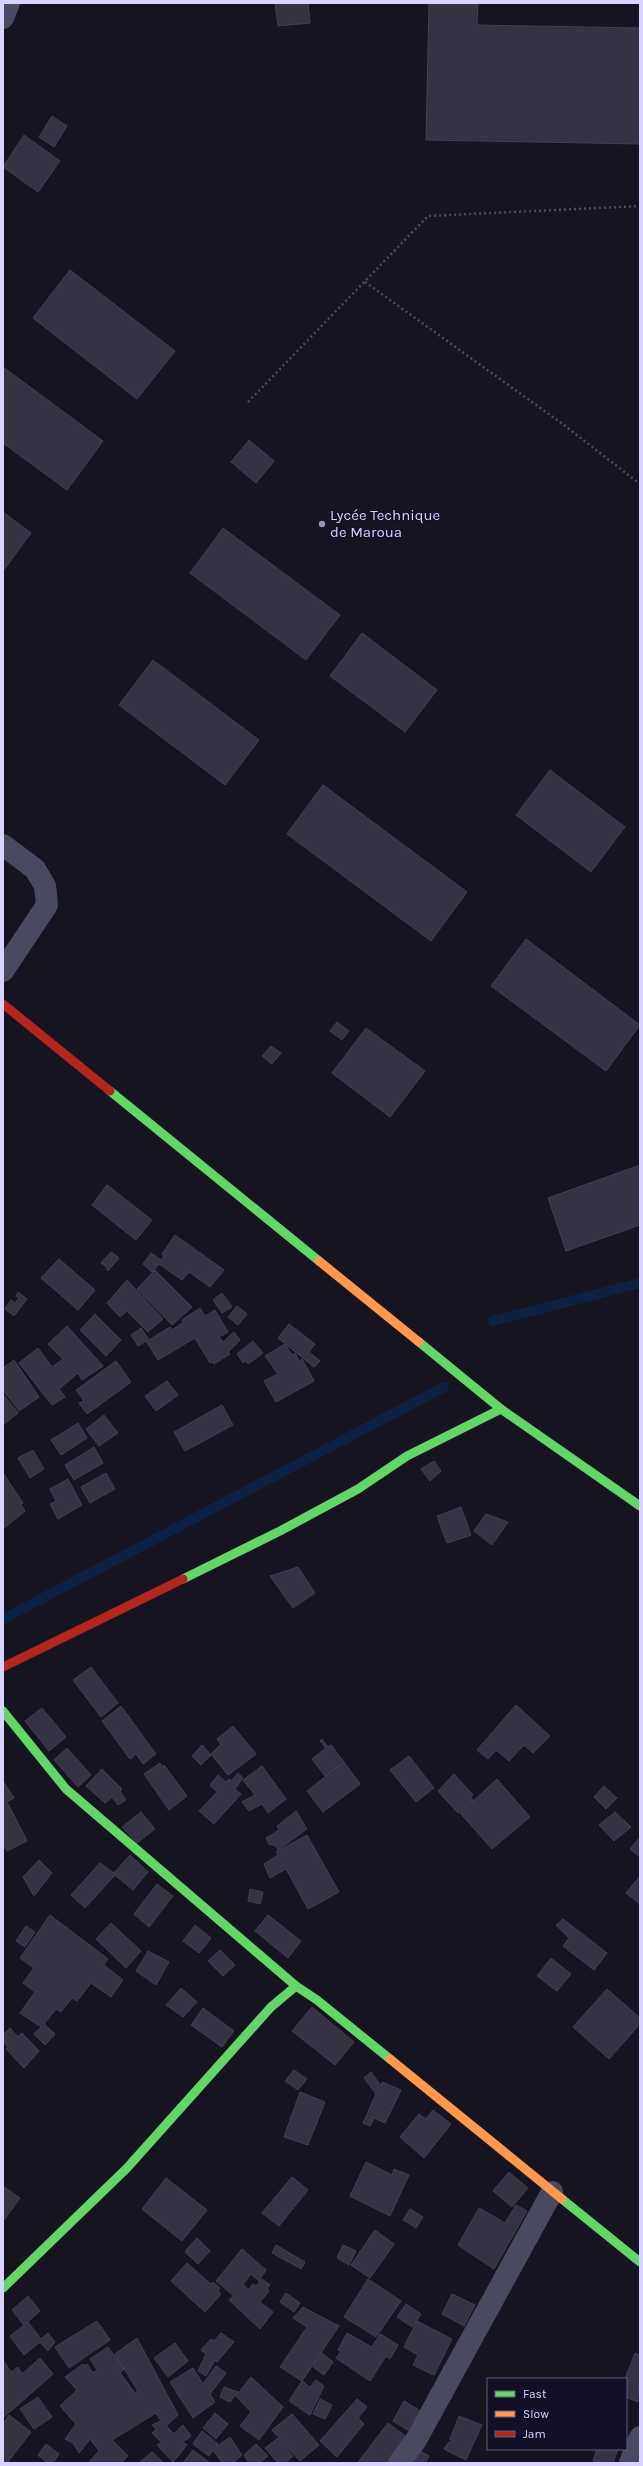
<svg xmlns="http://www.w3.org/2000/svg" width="643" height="2466" font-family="Karla,sans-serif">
<rect width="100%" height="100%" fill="#161421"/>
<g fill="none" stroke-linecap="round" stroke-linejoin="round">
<g stroke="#0d2144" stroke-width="10">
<polyline points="493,1321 640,1283"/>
<polyline points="3,1619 444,1387"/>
</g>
</g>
<g fill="#343243" stroke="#433f54">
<polygon points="275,3 308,3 310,23 278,26"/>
<polygon points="429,3 478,3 477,25 640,28 640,144 426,140"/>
<polygon points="52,116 67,126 54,147 39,137"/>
<polygon points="24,135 60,161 38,192 3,167"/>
<polygon points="70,270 175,351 137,399 33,318"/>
<polygon points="3,367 103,441 67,490 3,443"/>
<polygon points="249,440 274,461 256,483 231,462"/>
<polygon points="3,512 31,533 3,571"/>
<polygon points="223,528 340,615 306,660 190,573"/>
<polygon points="362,633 437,690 405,732 330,676"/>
<polygon points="153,660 259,740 225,785 119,705"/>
<polygon points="550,770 625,827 591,872 516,815"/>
<polygon points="323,785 467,892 431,941 287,834"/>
<polygon points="526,939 640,1025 606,1071 491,986"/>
<polygon points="337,1022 349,1031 342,1040 330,1031"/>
<polygon points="366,1028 425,1071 390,1117 332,1073"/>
<polygon points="271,1046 281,1053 272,1064 262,1056"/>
<polygon points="640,1165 640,1225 566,1251 548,1198"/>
<polygon points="107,1185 152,1220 136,1240 92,1205"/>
<polygon points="175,1235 224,1270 210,1287 189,1272 182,1280 159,1264 152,1272 143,1264 151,1253 161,1260 164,1256 162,1254"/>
<polygon points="111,1252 119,1258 108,1271 106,1268 107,1267 101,1263"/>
<polygon points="59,1259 95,1290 78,1310 41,1278"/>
<polygon points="155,1270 192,1307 172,1325 137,1289"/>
<polygon points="127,1280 163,1319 148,1332 127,1311 120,1317 107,1303"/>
<polygon points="18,1292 27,1299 14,1316 5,1309 11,1300 15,1303 19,1298 16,1296"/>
<polygon points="222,1293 232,1307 222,1313 213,1300"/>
<polygon points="237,1306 247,1314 238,1325 228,1317"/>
<polygon points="200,1308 205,1316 215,1310 228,1332 219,1337 223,1342 234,1332 240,1340 228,1352 230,1354 214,1364 212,1362 210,1363 195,1338 158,1360 146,1341 138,1346 131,1335 141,1328 149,1340 170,1327 172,1330 184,1322 182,1320"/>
<polygon points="95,1314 121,1340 106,1356 80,1330"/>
<polygon points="289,1324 315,1344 309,1352 320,1361 314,1367 278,1338"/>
<polygon points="67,1326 103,1366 82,1380 78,1373 59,1389 65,1397 52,1405 19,1363 38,1348 52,1367 63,1359 48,1344"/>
<polygon points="253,1341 263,1353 248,1364 245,1361 243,1363 237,1354"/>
<polygon points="285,1344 292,1355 295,1353 299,1361 302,1359 314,1381 276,1402 264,1381 278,1374 265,1356"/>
<polygon points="14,1360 39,1397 19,1411 3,1390 3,1368"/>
<polygon points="116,1361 131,1382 87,1414 79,1403 84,1401 76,1390"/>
<polygon points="167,1381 178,1395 156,1411 145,1396"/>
<polygon points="3,1394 18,1413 3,1425"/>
<polygon points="222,1405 233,1425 185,1451 174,1432"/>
<polygon points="104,1415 118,1433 99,1446 86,1429"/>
<polygon points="78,1423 87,1438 61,1455 51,1440"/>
<polygon points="94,1447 103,1463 74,1480 65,1465"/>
<polygon points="33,1450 44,1469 30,1478 18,1458"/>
<polygon points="434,1461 441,1471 430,1481 421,1469"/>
<polygon points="3,1473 23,1503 21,1505 25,1511 3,1529"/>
<polygon points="106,1473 115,1489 90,1503 81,1487"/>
<polygon points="68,1479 82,1505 58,1519 50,1504 56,1501 50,1489"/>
<polygon points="461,1507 471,1535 447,1543 437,1516"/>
<polygon points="486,1514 508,1522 492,1545 474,1531"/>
<polygon points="298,1567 315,1593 293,1608 270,1576"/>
<polygon points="91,1667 118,1703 101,1717 73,1680"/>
<polygon points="516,1705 550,1736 533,1753 524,1745 509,1761 496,1750 488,1759 477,1750"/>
<polygon points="121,1706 156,1754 143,1764 136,1754 130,1759 102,1721"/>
<polygon points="42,1708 66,1737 49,1751 25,1721"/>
<polygon points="233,1726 256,1754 228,1775 211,1754 221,1744 217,1739"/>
<polygon points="322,1739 328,1747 331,1745 344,1762 325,1776 312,1759 326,1748 320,1741"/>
<polygon points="202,1745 211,1755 201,1765 192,1756"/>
<polygon points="67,1748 91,1775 78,1787 54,1760"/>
<polygon points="409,1756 434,1788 416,1802 390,1770"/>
<polygon points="344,1762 360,1784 323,1812 307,1791"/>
<polygon points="160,1763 162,1767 164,1765 187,1796 169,1810 144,1774"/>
<polygon points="262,1766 286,1799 268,1813 262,1804 249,1811 242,1802 255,1795 243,1780"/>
<polygon points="102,1769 122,1789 120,1791 126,1800 118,1805 112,1797 105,1803 86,1786"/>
<polygon points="238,1773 243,1778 235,1789 241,1794 214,1824 199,1811 217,1792 210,1785 218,1775 226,1782 229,1779 231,1781"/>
<polygon points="454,1774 473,1795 471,1797 473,1800 458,1813 438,1791"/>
<polygon points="497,1779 530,1817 492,1849 460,1813"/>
<polygon points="3,1781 14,1798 7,1802 27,1841 7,1851 3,1845"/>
<polygon points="604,1786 617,1798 606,1809 594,1797"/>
<polygon points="296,1811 307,1829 278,1850 276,1846 269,1844 266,1838 279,1830 277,1826"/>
<polygon points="141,1812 155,1829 137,1843 122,1827"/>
<polygon points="615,1812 631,1827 614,1841 599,1825"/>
<polygon points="307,1835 339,1892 308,1909 286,1869 270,1878 264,1864 278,1855 276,1852"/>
<polygon points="640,1837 640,1857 630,1849"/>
<polygon points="130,1855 148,1872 133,1890 115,1875 85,1908 71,1895 100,1863 114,1873"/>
<polygon points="39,1860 52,1873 34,1896 23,1877"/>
<polygon points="640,1876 640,1904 626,1893"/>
<polygon points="157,1884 173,1896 149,1927 134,1914"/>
<polygon points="250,1889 263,1892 260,1904 248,1901"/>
<polygon points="50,1915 108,1959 104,1965 123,1980 111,1997 91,1983 77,2001 72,1998 61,2012 56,2009 44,2024 55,2034 45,2045 34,2034 41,2027 20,2013 35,1992 23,1983 34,1968 20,1958"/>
<polygon points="268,1915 301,1941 288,1958 255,1931"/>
<polygon points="563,1919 607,1953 594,1970 563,1946 569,1938 556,1925"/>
<polygon points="111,1923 141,1951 126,1968 96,1939"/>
<polygon points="195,1925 211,1938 199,1953 183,1941"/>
<polygon points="26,1926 35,1932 25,1947 16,1941"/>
<polygon points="220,1950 235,1965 223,1976 208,1961"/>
<polygon points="148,1951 169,1962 156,1985 136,1971"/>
<polygon points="551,1958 571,1974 557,1991 537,1976"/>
<polygon points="181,1988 197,2002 183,2017 166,2005"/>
<polygon points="607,1989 640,2018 640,2024 609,2059 573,2027"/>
<polygon points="312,2007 354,2042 335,2065 292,2031"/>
<polygon points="203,2008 234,2031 222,2047 191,2025"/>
<polygon points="10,2028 18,2037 22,2033 39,2051 24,2068 6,2049 8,2048 3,2040 3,2035"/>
<polygon points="294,2070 307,2079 298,2090 285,2081"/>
<polygon points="371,2072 381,2086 382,2082 401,2090 385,2123 374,2118 370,2126 363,2123 376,2094 364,2078"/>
<polygon points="300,2092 325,2102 308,2145 284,2137"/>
<polygon points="433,2110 451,2124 424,2158 400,2137 419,2114 426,2119"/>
<polygon points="366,2162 392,2175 394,2169 409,2175 390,2216 350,2196"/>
<polygon points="509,2172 528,2188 512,2207 493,2191"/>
<polygon points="292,2177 308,2190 279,2226 262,2213"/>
<polygon points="166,2178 207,2210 182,2241 142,2209"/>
<polygon points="3,2186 20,2198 5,2219 3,2217"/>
<polygon points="516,2205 527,2211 494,2269 458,2245 479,2208 505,2223"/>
<polygon points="410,2209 423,2217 416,2228 403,2220"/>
<polygon points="375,2230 394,2244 370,2278 351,2265"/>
<polygon points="197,2238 210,2251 198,2264 186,2253 186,2250"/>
<polygon points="276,2245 305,2262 301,2269 272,2253"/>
<polygon points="343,2245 356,2251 349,2265 337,2258"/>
<polygon points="242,2249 266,2270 259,2281 251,2274 243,2284 248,2290 253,2284 256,2286 262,2279 270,2285 267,2288 269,2291 260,2302 273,2312 260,2329 229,2300 234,2296 216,2281"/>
<polygon points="187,2263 211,2284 213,2282 220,2288 218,2291 221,2294 205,2312 171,2281"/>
<polygon points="368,2279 401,2301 376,2337 344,2317"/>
<polygon points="286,2293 300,2303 294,2312 280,2302"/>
<polygon points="452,2294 475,2305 464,2326 442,2314"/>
<polygon points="28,2296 40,2311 24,2325 12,2310"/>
<polygon points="406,2304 421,2314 412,2327 397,2317"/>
<polygon points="303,2307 339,2326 302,2381 280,2367 307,2327 293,2318"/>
<polygon points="97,2321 110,2340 69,2368 55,2347"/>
<polygon points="417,2321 452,2339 434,2375 413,2365 418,2355 404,2347"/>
<polygon points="28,2322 41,2339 48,2333 55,2342 48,2351 40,2342 24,2355 10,2336"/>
<polygon points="221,2333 234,2342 217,2362 215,2360 206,2376 198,2371 206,2354 201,2350 211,2339 214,2341"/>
<polygon points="347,2333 372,2347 380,2334 398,2345 390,2359 386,2356 370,2381 336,2358 341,2351 338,2350"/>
<polygon points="137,2338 178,2415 166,2426 174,2434 183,2425 191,2436 183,2442 187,2445 173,2462 157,2445 161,2442 152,2433 156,2429 152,2425 161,2421 156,2413 112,2440 128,2456 121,2463 88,2463 99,2451 90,2439 79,2453 73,2443 65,2439 76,2424 60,2406 77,2390 65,2377 83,2364 84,2366 87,2364 93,2373 97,2370 90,2359 108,2347 124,2369 120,2373 135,2393 138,2391 115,2354"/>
<polygon points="175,2343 188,2361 168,2377 154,2358"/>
<polygon points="322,2353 333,2362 324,2375 313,2367"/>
<polygon points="635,2353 640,2355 638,2402 626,2397 625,2379"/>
<polygon points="40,2358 53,2374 3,2418 3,2360 11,2372 18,2367 22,2374"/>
<polygon points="216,2366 226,2373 210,2394 215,2402 193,2418 170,2382 193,2368 203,2384"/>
<polygon points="251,2377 283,2407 259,2440 240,2426 251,2412 236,2396"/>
<polygon points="316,2380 324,2386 310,2415 289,2401 302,2381 310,2387"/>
<polygon points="224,2387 238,2392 230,2402 220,2397"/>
<polygon points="38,2397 52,2417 34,2429 20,2409"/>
<polygon points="320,2399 332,2405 325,2419 313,2414"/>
<polygon points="357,2399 367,2407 358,2418 364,2424 337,2457 320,2441"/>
<polygon points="404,2401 419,2410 408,2430 393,2421"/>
<polygon points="215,2413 228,2424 216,2439 203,2428"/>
<polygon points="292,2414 319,2445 300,2461 272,2430"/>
<polygon points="9,2415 31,2432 7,2463 4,2463 3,2424"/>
<polygon points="459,2416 482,2425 466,2460 444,2449 449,2442 453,2442 450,2439"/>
<polygon points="388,2423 408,2438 388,2463 362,2463 359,2461"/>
<polygon points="202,2431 218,2444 216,2447 230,2437 242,2455 233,2463 222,2463 213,2450 209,2456 193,2444"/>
<polygon points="278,2438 293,2456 285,2463 278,2463 265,2448"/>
<polygon points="46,2444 59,2454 53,2463 48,2463 38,2455"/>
<polygon points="256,2444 268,2456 259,2463 249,2463 244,2455"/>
<polygon points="597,2449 618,2449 613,2463 593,2461"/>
<polygon points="193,2450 210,2463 183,2463"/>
<polygon points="420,2451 429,2456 425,2463 413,2463"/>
<polygon points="152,2452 164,2463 139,2463"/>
</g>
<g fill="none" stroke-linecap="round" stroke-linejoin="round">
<g stroke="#44505f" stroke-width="2.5" stroke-dasharray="2 3" stroke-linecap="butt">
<polyline points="365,282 564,425 640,484"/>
<polyline points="248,402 428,216 640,206"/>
</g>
<g stroke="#4a4962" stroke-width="22">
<polyline points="3,18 9,3"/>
<polyline points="3,845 35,869 45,886 47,905 3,971"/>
<polyline points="399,2463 416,2440 552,2192"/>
<polyline points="630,2463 640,2437"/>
</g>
<g stroke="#63d668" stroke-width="9">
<polyline points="110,1091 319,1261"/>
<polyline points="419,1342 501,1409 640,1506"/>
<polyline points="183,1579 280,1531 358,1489 407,1456 501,1409"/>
<polyline points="3,1711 66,1789 296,1986 317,2000 390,2059"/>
<polyline points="562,2199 640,2262"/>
<polyline points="3,2288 127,2168 271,2007 296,1986"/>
</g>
<g stroke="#ff974d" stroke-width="9">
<polyline points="319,1261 419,1342"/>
<polyline points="390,2059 562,2199"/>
</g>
<g stroke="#b3261e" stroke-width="9">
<polyline points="3,1004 110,1091"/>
<polyline points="3,1667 183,1579"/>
</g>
</g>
<circle fill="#9591b1" stroke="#130f26" stroke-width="1.5" cx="322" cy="524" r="4"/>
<g text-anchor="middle" stroke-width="3" stroke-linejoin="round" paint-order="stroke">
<g font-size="15" fill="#d9d4ff" stroke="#130f26" text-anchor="start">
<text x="330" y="520">Lycée Technique<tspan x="330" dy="17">de Maroua</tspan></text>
</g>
</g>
<rect width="643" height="2466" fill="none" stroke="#d9d4ff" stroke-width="8"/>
<rect x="487" y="2378" width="140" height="72" fill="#130f26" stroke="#625e7d"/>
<rect x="495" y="2391" width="20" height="6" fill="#63d668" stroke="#625e7d"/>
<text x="523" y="2398" font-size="12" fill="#d9d4ff">Fast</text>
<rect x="495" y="2411" width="20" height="6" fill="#ff974d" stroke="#625e7d"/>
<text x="523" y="2418" font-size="12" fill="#d9d4ff">Slow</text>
<rect x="495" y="2431" width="20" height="6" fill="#b3261e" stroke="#625e7d"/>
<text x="523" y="2438" font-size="12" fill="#d9d4ff">Jam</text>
</svg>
